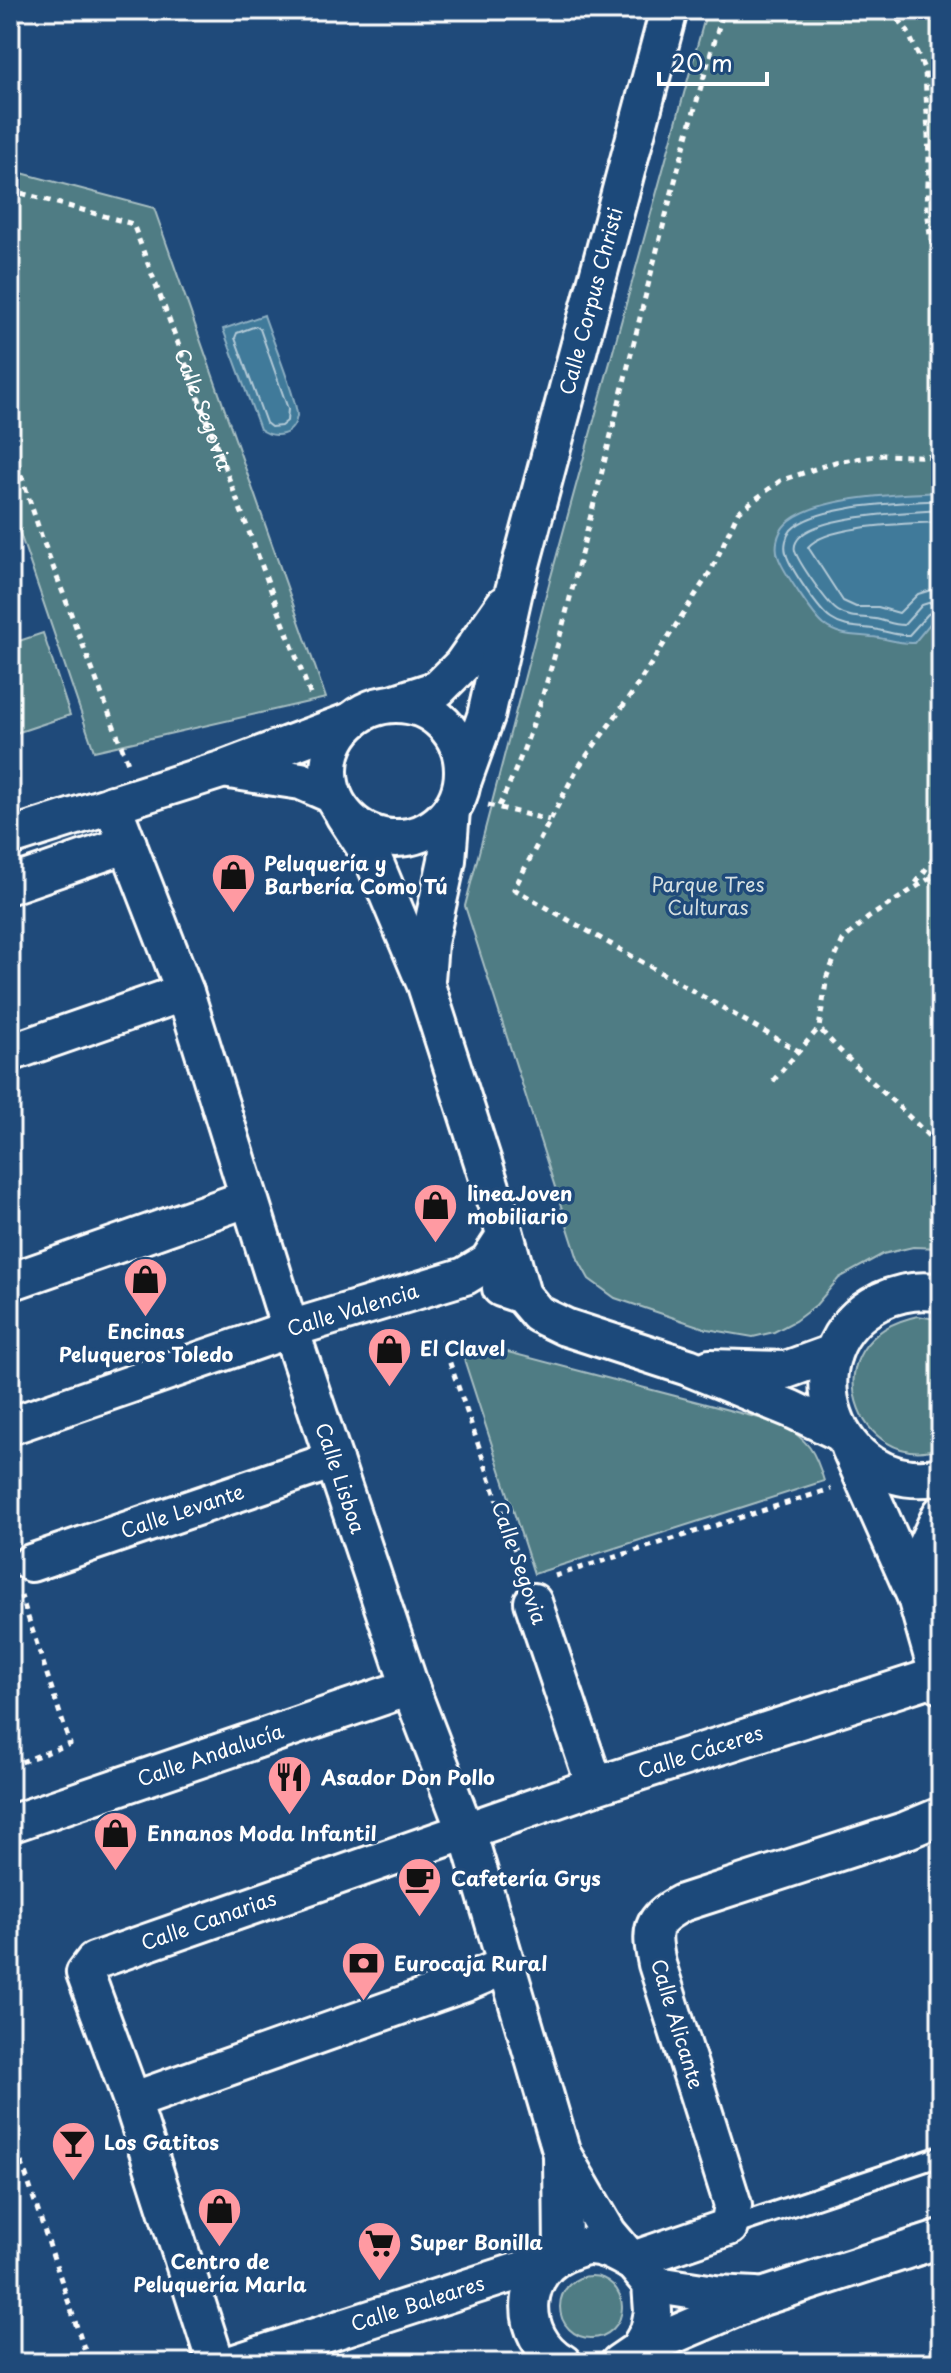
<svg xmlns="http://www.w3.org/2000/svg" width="951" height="2373" font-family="'Playpen Sans',sans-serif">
<rect width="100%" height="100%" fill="#1f4a7a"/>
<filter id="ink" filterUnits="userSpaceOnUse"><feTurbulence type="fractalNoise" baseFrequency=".0125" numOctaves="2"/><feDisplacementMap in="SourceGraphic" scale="16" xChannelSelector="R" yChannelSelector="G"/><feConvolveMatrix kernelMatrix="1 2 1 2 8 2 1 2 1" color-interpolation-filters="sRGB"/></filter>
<g filter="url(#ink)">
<g fill="#4f7c84" stroke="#a7bec2" stroke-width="2">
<polygon points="707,10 941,10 941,1248 913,1247 883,1254 839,1278 816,1305 795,1321 774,1332 753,1337 707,1329 615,1298 589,1279 578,1259 465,906 550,580"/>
<polygon points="10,170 154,208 326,698 94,751 10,504"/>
<polygon points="43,633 70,715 10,735 10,644"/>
<path d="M918 1316 941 1320V1447C859 1477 805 1340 918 1316Z"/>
<path d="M485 1346 782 1424C808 1441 815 1450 824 1481L534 1574 462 1353Z"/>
<circle cx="591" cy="2307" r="31"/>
</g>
<g fill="#417a9a" stroke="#8dafc2" stroke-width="2">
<path d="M264 315C270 334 298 401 297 416 296 424 291 432 283 434 274 437 267 434 260 429L223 329Z"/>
<path d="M941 492V615L933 620 914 643C897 644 887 638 871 637 854 635 839 636 824 625 814 617 784 572 779 559 774 548 777 533 786 524 813 496 903 494 941 492Z"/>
</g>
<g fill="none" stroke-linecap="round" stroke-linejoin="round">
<g stroke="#b3cad7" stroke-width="2">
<polygon points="256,326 260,329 288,409 287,421 281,426 271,427 266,423 235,338 237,333"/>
<path d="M941 500C906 503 815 504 791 530 786 536 784 546 786 553 789 567 820 612 831 619 847 630 861 626 878 630 889 632 897 636 909 635L928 614 941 609"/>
<path d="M941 510C912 512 815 515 798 539 795 543 794 547 795 551 799 563 828 605 838 611 852 620 865 616 880 620 888 622 895 625 904 625L922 605 941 599"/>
<path d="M941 522C911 524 827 524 808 547L843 601 856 607H878L899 613 918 594 941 587"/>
</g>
<defs>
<polyline id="service" points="729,2227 941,2156"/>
<g id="minor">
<polyline points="395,703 438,689 462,665 504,605"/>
<circle cx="396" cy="771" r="67"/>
<polyline points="229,770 301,781 333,795"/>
<path id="s2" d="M463 780 486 716 514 591 669 10"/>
<path id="s3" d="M112 804 185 992 290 1329 410 1687 472 1848 562 2154 608 2233 651 2284 653 2312 649 2331 638 2350 619 2363"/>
<polyline points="344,815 374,861 426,985 498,1209 522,1295"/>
<polyline points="10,837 224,769 351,721"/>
<polyline points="10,885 128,844"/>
<polyline points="426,980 429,943 447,860 451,810"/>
<polyline points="10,1053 185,992"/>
<polyline points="10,1282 249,1198"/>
<polyline points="501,1288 522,1295 538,1314 565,1327 688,1367 791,1409 841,1433"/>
<path d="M941 1293C920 1289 901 1292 881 1301 783 1349 833 1498 941 1476"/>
<polyline points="710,1368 786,1370 833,1353"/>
<path id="s4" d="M10 1426 290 1329 465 1276 488 1262 505 1236"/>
<polyline points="850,1448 916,1597 941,1685"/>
<path id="s5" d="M31 1563 334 1460"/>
<polyline points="916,1597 923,1552 941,1514"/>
<polyline points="533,1602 595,1786"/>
<path id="s6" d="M10 1824 410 1687"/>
<polyline points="132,2101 465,1983 507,1965"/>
<polyline points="562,2155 563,2253"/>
<path d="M630 2261 729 2227 733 2205 657 1964C650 1930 650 1920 682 1903L907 1830 941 1816"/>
<polyline points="651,2284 715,2294 756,2296"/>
<polyline points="638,2350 762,2297 941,2239"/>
<path id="s7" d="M216 2363 132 2101 85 1973 94 1961 595 1786 937 1676"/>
<path id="s8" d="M235 2363 553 2260"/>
<path d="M563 2363C517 2337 519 2268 571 2251 577 2249 583 2246 589 2246 604 2246 617 2254 630 2261"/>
</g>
</defs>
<use href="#service" stroke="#fff" stroke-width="24"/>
<use href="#minor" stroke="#fff" stroke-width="42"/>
<g stroke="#fff" stroke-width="5" stroke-dasharray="6 6" stroke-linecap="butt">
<polyline points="891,10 907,30 925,71 929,158 927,207 930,236 941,258"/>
<path id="s1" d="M10 190 133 224 312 699"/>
<polyline points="10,441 42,538 128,763"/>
<polyline points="488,805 549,820"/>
<path d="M499 806C545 713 567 607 593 507 635 341 673 173 724 10"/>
<path d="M941 871 868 918 843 940 827 976 819 1028C857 1071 902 1107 941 1149"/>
<polyline points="916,883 941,848"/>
<polyline points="800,1052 514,889 577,769 631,695 712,569 738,512 780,481 835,462 883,455 941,457"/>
<polyline points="773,1081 819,1028"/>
<polyline points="442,1340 522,1571"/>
<polyline points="555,1576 831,1489"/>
<polyline points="10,1766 70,1744 21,1596"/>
<polyline points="10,2128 89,2363"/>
</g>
<use href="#service" stroke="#1f4a7a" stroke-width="18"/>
<use href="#minor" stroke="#1f4a7a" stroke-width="36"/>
</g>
</g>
<defs>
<symbol id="shop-pin" viewBox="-11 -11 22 30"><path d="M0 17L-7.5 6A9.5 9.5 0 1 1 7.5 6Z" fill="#ff9aa2" stroke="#1f4a7a"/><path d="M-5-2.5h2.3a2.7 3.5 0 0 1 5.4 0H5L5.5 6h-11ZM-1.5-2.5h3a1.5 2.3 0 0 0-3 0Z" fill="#111"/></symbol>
<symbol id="restaurant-pin" viewBox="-11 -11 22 30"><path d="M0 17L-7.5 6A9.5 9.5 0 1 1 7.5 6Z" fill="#ff9aa2" stroke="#1f4a7a"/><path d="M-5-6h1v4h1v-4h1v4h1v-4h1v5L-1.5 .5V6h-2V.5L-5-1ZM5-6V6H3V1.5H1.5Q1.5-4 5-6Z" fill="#111"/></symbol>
<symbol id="cafe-pin" viewBox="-11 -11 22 30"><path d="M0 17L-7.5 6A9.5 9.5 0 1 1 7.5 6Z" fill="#ff9aa2" stroke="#1f4a7a"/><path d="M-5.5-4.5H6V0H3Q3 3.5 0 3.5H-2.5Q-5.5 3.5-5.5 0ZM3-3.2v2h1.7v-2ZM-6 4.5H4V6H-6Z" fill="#111"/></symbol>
<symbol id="bank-pin" viewBox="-11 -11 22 30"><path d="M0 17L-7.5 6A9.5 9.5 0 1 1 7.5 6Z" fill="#ff9aa2" stroke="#1f4a7a"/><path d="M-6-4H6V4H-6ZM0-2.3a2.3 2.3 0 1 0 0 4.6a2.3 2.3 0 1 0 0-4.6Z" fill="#111"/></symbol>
<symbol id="bar-pin" viewBox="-11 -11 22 30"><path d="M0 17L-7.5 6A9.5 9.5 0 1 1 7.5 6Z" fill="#ff9aa2" stroke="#1f4a7a"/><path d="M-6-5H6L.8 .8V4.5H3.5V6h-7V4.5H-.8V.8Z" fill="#111"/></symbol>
<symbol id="supermarket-pin" viewBox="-11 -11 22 30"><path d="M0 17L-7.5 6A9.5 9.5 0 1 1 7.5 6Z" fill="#ff9aa2" stroke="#1f4a7a"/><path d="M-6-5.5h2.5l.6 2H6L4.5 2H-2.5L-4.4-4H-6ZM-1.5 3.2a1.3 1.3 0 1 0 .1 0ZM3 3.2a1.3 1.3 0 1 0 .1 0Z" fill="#111"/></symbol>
</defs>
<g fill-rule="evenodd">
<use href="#shop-pin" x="208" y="850" width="51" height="69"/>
<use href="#shop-pin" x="410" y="1180" width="51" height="69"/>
<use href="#shop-pin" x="120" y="1254" width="51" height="69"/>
<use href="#shop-pin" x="364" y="1324" width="51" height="69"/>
<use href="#restaurant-pin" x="264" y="1752" width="51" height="69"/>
<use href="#shop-pin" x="90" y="1808" width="51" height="69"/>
<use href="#cafe-pin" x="394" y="1854" width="51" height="69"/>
<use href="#bank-pin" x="338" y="1938" width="51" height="69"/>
<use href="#bar-pin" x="48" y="2118" width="51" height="69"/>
<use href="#shop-pin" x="194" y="2184" width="51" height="69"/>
<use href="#supermarket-pin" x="354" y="2218" width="51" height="69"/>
</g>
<g text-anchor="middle" stroke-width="7" stroke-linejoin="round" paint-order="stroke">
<g font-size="20" fill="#fff" stroke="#1f4a7a">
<text dy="7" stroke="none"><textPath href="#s2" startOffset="496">Calle Corpus Christi</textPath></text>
<text dy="7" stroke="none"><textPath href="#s1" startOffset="326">Calle Segovia</textPath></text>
<text dy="7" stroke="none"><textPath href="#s4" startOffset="362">Calle Valencia</textPath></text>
<text dy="7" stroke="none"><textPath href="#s3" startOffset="712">Calle Lisboa</textPath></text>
<text dy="7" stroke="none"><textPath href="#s5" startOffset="160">Calle Levante</textPath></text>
<text transform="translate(519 1563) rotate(71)" y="7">Calle Segovia</text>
<text dy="7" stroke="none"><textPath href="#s7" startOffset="1068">Calle Cáceres</textPath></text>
<text dy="7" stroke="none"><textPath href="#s6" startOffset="212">Calle Andalucía</textPath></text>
<text dy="7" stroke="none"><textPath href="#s7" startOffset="548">Calle Canarias</textPath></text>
<text transform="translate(677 2024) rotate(73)" y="7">Calle Alicante</text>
<text dy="7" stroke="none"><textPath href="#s8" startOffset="192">Calle Baleares</textPath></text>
</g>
<g font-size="20" font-weight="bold" fill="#fff" stroke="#1f4a7a" text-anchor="start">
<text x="264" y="871">Peluquería y<tspan x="264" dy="23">Barbería Como Tú</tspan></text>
<text x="467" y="1201">lineaJoven<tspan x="467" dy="23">mobiliario</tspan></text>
<text x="146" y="1339" text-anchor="middle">Encinas<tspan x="146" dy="23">Peluqueros Toledo</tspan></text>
<text x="420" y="1356">El Clavel</text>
<text x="321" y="1785">Asador Don Pollo</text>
<text x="147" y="1841">Ennanos Moda Infantil</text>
<text x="451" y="1886">Cafetería Grys</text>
<text x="394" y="1971">Eurocaja Rural</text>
<text x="104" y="2150">Los Gatitos</text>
<text x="410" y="2250">Super Bonilla</text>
<text x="220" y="2269" text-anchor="middle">Centro de<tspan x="220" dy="23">Peluquería Marla</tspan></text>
</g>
<g font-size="20" fill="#d3dee0" stroke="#1f4a7a">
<text x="708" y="892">Parque Tres<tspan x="708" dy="23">Culturas</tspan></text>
</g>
</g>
<rect width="951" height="2373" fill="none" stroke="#1f4a7a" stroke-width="40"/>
<rect x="20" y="20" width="911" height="2333" fill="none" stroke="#fff" stroke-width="3" filter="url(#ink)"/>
<path d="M659 72v12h108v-12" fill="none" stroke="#ffffff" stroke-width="4"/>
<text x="671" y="72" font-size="24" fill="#ffffff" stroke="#1f4a7a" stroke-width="6" paint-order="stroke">20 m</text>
</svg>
